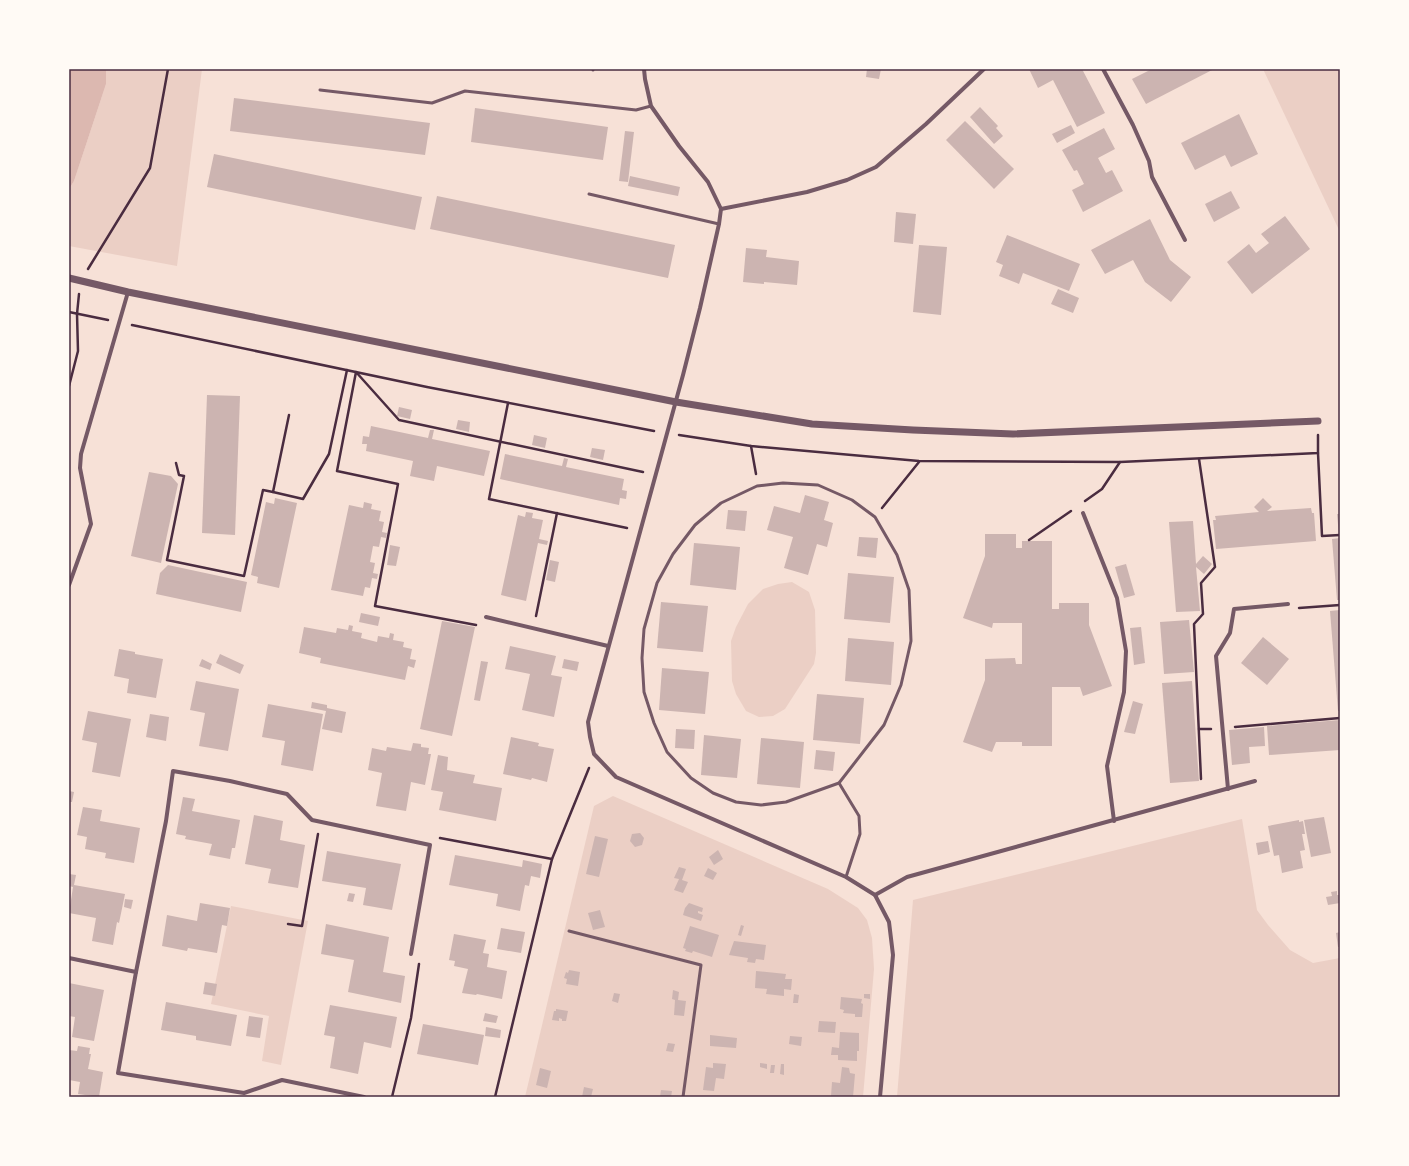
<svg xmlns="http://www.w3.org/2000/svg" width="1409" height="1166" font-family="'Zilla Slab',serif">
<rect width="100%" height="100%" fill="#f7e1d7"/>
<g fill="#ebcfc5">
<polygon points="106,69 202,69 177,266 69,246 69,189 74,181 106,84"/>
<polygon points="1263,69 1340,69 1340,232"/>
<polygon points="792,582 809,592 815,610 816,653 814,664 785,709 773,716 759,717 746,711 736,694 732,681 731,641 736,627 748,604 763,589 778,584"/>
<polygon points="613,796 828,889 858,908 867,920 872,938 874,969 863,1097 525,1097 594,806"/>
<polygon points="1242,819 1257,910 1268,925 1290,950 1313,963 1340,958 1340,1097 897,1097 913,900"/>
<polygon points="231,906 308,921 281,1065 262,1061 269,1016 211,1004"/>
</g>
<polygon fill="#dcb8b0" points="69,69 106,69 106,84 74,181 69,189"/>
<g fill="#ccb4b1">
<polygon points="867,69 881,69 879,79 866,77"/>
<polygon points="1029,69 1082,69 1105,113 1077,127 1053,80 1038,88"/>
<polygon points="1152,69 1214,69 1146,104 1132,79"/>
<polygon points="234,98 430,123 425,155 230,131"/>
<polygon points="980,107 998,126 996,128 1003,136 994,144 970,117"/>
<polygon points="475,108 608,127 603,160 471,142"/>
<polygon points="1239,114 1258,154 1231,167 1225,155 1195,170 1181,143"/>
<polygon points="965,121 1014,169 994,189 946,140"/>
<polygon points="1071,125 1075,133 1057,143 1052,134"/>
<polygon points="1104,128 1115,149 1098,158 1106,173 1112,170 1123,191 1083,212 1072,190 1084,184 1077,170 1074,171 1062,150"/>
<polygon points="625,131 634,132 628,182 619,181"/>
<polygon points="214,154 422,197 415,230 207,187"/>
<polygon points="630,176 680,187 678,196 628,186"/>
<polygon points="1231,191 1240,208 1214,222 1205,204"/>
<polygon points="437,196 675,245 668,278 430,229"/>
<polygon points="896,212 916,214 913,244 894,242"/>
<polygon points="1285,216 1310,249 1252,294 1227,262 1249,244 1256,253 1269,243 1261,234"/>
<polygon points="1150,219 1170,260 1191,277 1171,302 1145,282 1133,260 1105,274 1091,250"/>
<polygon points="1007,235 1080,264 1069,291 1023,273 1019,284 999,276 1003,265 996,262"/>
<polygon points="919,245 947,247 941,315 913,312"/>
<polygon points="746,248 767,250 766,257 799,261 797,285 764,282 764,284 743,282"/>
<polygon points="1058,289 1079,298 1073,313 1051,304"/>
<polygon points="207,395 240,396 235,535 202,533"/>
<polygon points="399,407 412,410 410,419 397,416"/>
<polygon points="458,420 470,422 469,432 456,429"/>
<polygon points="371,426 428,438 430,430 434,430 432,439 490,451 484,476 437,466 434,481 410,476 413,461 366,451 367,444 362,444 363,436 369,437"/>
<polygon points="534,435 547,438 545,448 532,445"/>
<polygon points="592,448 605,450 603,460 590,457"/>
<polygon points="505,454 562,466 564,458 568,459 566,467 624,479 622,490 627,491 626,499 620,498 619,505 500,479"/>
<polygon points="149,472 171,476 178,484 161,563 131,556"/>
<polygon points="805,495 829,502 824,520 833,523 827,547 817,544 808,575 784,568 793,537 767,530 774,506 800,513"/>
<polygon points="275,498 297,503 279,588 257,583 258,577 251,575 266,502 274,504"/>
<polygon points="1263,498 1272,507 1267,511 1311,508 1312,513 1314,513 1316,541 1216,549 1213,520 1216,520 1215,516 1259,512 1254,507"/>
<polygon points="364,502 372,504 371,509 381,511 379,521 384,522 382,532 387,533 386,538 381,537 379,547 373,546 370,562 375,563 373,573 378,574 377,579 372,578 370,588 365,587 363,596 331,590 349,505 363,508"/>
<polygon points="728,510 747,511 745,531 726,529"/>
<polygon points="526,512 533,513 532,518 543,520 539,539 548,541 547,545 538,543 526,601 501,595 518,515 525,517"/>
<polygon points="1337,514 1340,514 1340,535 1339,535"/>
<polygon points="1193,521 1196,564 1203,556 1212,564 1204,574 1196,567 1200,611 1176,612 1169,522"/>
<polygon points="985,534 1016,534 1016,548 1022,548 1022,541 1052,541 1052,609 1059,609 1059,603 1089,603 1089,625 1112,686 1083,696 1080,687 1052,687 1052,746 1022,746 1022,742 996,742 992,752 963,742 985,680 985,659 1015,658 1016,664 1022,664 1022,623 993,623 992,628 963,618 985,556"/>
<polygon points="859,537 878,538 876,558 857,556"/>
<polygon points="1340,538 1340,600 1337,600 1332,539"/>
<polygon points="694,543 740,547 736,590 690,585"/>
<polygon points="390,545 400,547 396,566 387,565"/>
<polygon points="550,560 559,562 555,582 546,580"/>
<polygon points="1126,564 1135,595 1124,598 1115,567"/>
<polygon points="168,565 247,582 241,612 156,594 160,573"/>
<polygon points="848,573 894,577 890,623 844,619"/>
<polygon points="661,602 708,606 703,652 657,648"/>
<polygon points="1340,610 1340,711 1338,711 1330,611"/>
<polygon points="361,613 380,617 378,626 359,622"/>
<polygon points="1189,620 1194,672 1164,674 1160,622"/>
<polygon points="442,621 475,627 452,736 420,729"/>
<polygon points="349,625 353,626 352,631 362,633 361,638 377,642 378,636 389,638 390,633 394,634 393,640 404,642 403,647 412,649 410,659 416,660 414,668 408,666 405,680 320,663 321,658 299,653 304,627 336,633 337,628 348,630"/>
<polygon points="1141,627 1145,663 1134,665 1130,628"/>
<polygon points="1263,637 1289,659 1267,685 1241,663"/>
<polygon points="848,638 894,642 891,685 845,681"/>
<polygon points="510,646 556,656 551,675 562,677 554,717 522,710 530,674 505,669"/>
<polygon points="119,649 135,652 135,654 163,659 156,698 127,693 129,679 114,676"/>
<polygon points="220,654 244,665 240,674 216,663"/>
<polygon points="202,659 212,664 210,670 199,666"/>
<polygon points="564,659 579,662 577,671 562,668"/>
<polygon points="481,661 488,662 480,701 474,700"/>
<polygon points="662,668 709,672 705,714 659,710"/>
<polygon points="196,681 239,689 228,751 199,746 205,713 190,710"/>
<polygon points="1192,681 1199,781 1170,783 1162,683"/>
<polygon points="817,694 864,698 860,744 813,740"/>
<polygon points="1133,701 1143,704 1135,734 1124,732"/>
<polygon points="312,702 327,705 327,708 346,712 342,733 322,729 326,711 311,708"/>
<polygon points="268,704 323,714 313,771 281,765 285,741 262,737"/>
<polygon points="88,711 131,719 120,777 92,772 97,743 82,740"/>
<polygon points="150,714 169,717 166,741 146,737"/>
<polygon points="1340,720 1340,750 1269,755 1267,726"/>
<polygon points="1264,727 1265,746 1249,747 1250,763 1232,765 1229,730"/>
<polygon points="676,729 695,730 694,749 675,748"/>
<polygon points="704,735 741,739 737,778 701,775"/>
<polygon points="511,737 539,743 538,746 554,749 547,782 532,778 531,780 503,774"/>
<polygon points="761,738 804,742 800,788 757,784"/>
<polygon points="413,743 421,744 421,747 429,748 428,754 431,754 425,785 411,782 406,811 376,806 382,773 368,770 372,748 386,751 387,747 411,751"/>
<polygon points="816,750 835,752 833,771 814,769"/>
<polygon points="438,755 448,757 447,770 475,775 473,783 502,788 496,821 439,810 443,792 431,790"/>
<polygon points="69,791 74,792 72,802 69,802"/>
<polygon points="183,797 195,799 192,811 240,820 235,848 232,848 230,859 209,855 212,844 185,839 186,836 176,834"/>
<polygon points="83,807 102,810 100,821 140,828 134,863 105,858 106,853 85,849 87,837 77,835"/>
<polygon points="254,815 283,821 280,840 305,845 298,888 268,883 271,869 245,864"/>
<polygon points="1324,817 1331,853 1311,857 1304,820"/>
<polygon points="1299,820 1299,822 1303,821 1305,834 1302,834 1305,850 1300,851 1303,868 1282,873 1279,855 1274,856 1268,826"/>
<polygon points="640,833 644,838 642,845 635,847 630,841 632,834"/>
<polygon points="595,836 608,839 599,877 586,874"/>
<polygon points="1268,841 1270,852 1258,855 1256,843"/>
<polygon points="718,850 723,859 714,865 709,857"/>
<polygon points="327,851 401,864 392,910 363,905 366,888 322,881"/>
<polygon points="455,855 522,867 523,860 542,864 540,878 531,876 529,886 525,885 520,911 496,906 498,894 449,885"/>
<polygon points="679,867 686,869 682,880 688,882 683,893 674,890 679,879 674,878"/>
<polygon points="708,868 717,873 713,880 704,876"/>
<polygon points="69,874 76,875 74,885 125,894 119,923 117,922 113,945 92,941 96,918 69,913 73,887 69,886"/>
<polygon points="1337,891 1337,895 1340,895 1340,903 1328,905 1326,897 1332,896 1331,892"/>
<polygon points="349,893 355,894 353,902 347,901"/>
<polygon points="125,899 133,900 131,909 124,907"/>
<polygon points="200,903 230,908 227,926 222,925 217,953 188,948 187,951 162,946 167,915 197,921"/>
<polygon points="689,903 703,908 702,912 698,911 698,913 703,915 701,921 683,915 685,908"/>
<polygon points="600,910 605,927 593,930 588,913"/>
<polygon points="326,924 389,937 383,972 405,976 401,1003 348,992 354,960 321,954"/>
<polygon points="741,925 744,926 741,936 738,935"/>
<polygon points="690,926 719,935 712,957 693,951 692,953 685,951 686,949 683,948"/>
<polygon points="501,928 525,932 521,953 497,949"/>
<polygon points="1340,932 1340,947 1338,947 1336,933"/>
<polygon points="454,934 486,940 483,953 489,954 487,967 507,971 502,999 477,994 476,995 462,993 468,969 454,966 455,961 449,960"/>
<polygon points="734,941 766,945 764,960 756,959 755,963 747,962 748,958 729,955"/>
<polygon points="569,970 580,972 578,986 566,984 567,979 564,978 566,972 568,973"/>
<polygon points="756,971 786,974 785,979 792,979 791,990 784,989 784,996 766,994 767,989 755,988"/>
<polygon points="205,982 217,984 215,996 203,994"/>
<polygon points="69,983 104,990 94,1041 72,1037 75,1017 69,1016"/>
<polygon points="673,990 679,992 678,1000 686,1001 684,1016 674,1015 675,1000 672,999"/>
<polygon points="614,993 620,994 618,1003 612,1001"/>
<polygon points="794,994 799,995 798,1003 793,1003"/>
<polygon points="864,994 870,994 870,999 864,998"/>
<polygon points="841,997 862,999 861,1003 863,1004 862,1017 855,1017 855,1014 843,1013 844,1010 840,1009"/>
<polygon points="166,1002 237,1015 231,1046 196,1040 196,1036 161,1030"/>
<polygon points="330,1005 397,1017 391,1048 364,1042 358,1074 330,1068 335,1037 324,1035"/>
<polygon points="556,1009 568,1011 566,1021 562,1021 562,1019 559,1018 559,1021 552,1020 554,1011 556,1011"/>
<polygon points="485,1013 498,1016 496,1023 483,1021"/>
<polygon points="249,1016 263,1018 260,1038 246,1036"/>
<polygon points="819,1021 836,1022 835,1033 818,1032"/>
<polygon points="423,1024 484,1035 478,1065 417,1054"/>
<polygon points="486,1027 501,1030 500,1038 485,1036"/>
<polygon points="840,1032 859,1033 859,1051 857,1051 857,1061 838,1060 838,1055 831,1055 832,1047 839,1048"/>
<polygon points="710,1035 737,1038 736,1048 710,1046"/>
<polygon points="790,1036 802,1037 801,1046 789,1044"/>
<polygon points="668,1043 675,1044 673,1052 666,1051"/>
<polygon points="78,1046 90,1048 89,1054 91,1054 88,1069 103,1072 99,1097 78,1094 80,1082 69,1080 69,1050 77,1051"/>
<polygon points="713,1063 726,1064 724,1079 716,1078 714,1091 703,1090 706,1067 713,1068"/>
<polygon points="760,1063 767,1064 767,1069 760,1067"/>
<polygon points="781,1064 784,1064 784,1075 780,1074"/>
<polygon points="771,1065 775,1065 774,1073 770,1073"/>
<polygon points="842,1067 849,1068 850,1073 855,1074 853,1097 831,1096 832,1082 840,1083"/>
<polygon points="540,1068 551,1071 547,1088 536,1085"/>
<polygon points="584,1087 593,1089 591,1097 582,1097"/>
<polygon points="661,1090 672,1091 671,1097 660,1097"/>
</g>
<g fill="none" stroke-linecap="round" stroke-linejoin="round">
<g stroke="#4a2c40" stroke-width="2.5">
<polyline points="88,269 150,168 168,69"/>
<polyline points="69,312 108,320"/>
<polyline points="132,325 427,387 654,431"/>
<polyline points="69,386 78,351 77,314 79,294"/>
<polyline points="508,403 489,499 627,528"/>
<polyline points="679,435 751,446 919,461 1120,462 1318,453 1318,435"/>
<polyline points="751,446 756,474"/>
<polyline points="1318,453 1322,536 1340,535"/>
<polyline points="1199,459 1215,567 1201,583 1203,614 1194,624 1201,779"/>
<polyline points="176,463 179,475 184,476 167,560 244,576 263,490 273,492 289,415"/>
<polyline points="273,492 303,499 329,454 347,370"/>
<polyline points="1085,501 1102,489 1120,462"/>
<polyline points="882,508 919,462"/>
<polyline points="1029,540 1071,511"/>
<polyline points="1299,608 1340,605"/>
<polyline points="536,616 557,513"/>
<polyline points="476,625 375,606 398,484 337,471 356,372 399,420 643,472"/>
<polyline points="1235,727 1340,718"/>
<polyline points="1199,729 1211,729"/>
<polyline points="440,838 552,859"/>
<polyline points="288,924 302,926 318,834"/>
<polyline points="392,1097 411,1018 419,964"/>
<polyline points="495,1097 552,859 589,768"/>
</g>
<g stroke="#755966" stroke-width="3">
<polyline points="593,70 593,69"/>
<polyline points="320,90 432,103 465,91 636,110 651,106"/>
<polyline points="589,194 719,224"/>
<polygon points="783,483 818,485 852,500 875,517 897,555 909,590 911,641 901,685 884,725 839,783 786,802 761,805 736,802 713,793 691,778 667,752 654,723 644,692 642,658 644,629 657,583 673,554 695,525 721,503 757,486"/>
<polyline points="839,783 859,816 860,834 846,877"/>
<polyline points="569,931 701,965 683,1097"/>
</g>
<g stroke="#755966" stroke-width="4">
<polyline points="644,69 645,79 651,106 679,146 708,182 721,209 719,224 700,308 683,375 588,722 590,737 594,754 616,777 846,877 875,895 889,922 893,955 880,1097"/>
<polyline points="1103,69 1133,125 1149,161 1152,177 1185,240"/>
<polyline points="721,209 807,192 847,180 876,167 926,124 984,69"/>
<polyline points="1083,513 1117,598 1126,651 1124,692 1107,766 1114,821"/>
<polyline points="69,585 91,524 80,468 81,454 128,292"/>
<polyline points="486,617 608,646"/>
<polyline points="1228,789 1216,656 1230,633 1234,609 1288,604"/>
<polyline points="875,895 907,877 1255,781"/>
<polyline points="69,958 136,972 118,1073 244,1093 282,1080 364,1097"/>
<polyline points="136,972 166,821 173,771 230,781 287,794 312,820 430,845 411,954"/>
</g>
<polyline stroke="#755966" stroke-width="7" points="69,278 128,292 676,402 812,424 913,430 1013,434 1318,421"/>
</g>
<rect width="1409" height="1166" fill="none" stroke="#fffaf5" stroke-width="140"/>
<rect x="70" y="70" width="1269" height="1026" fill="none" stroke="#4a2c40" stroke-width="1.5"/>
</svg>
